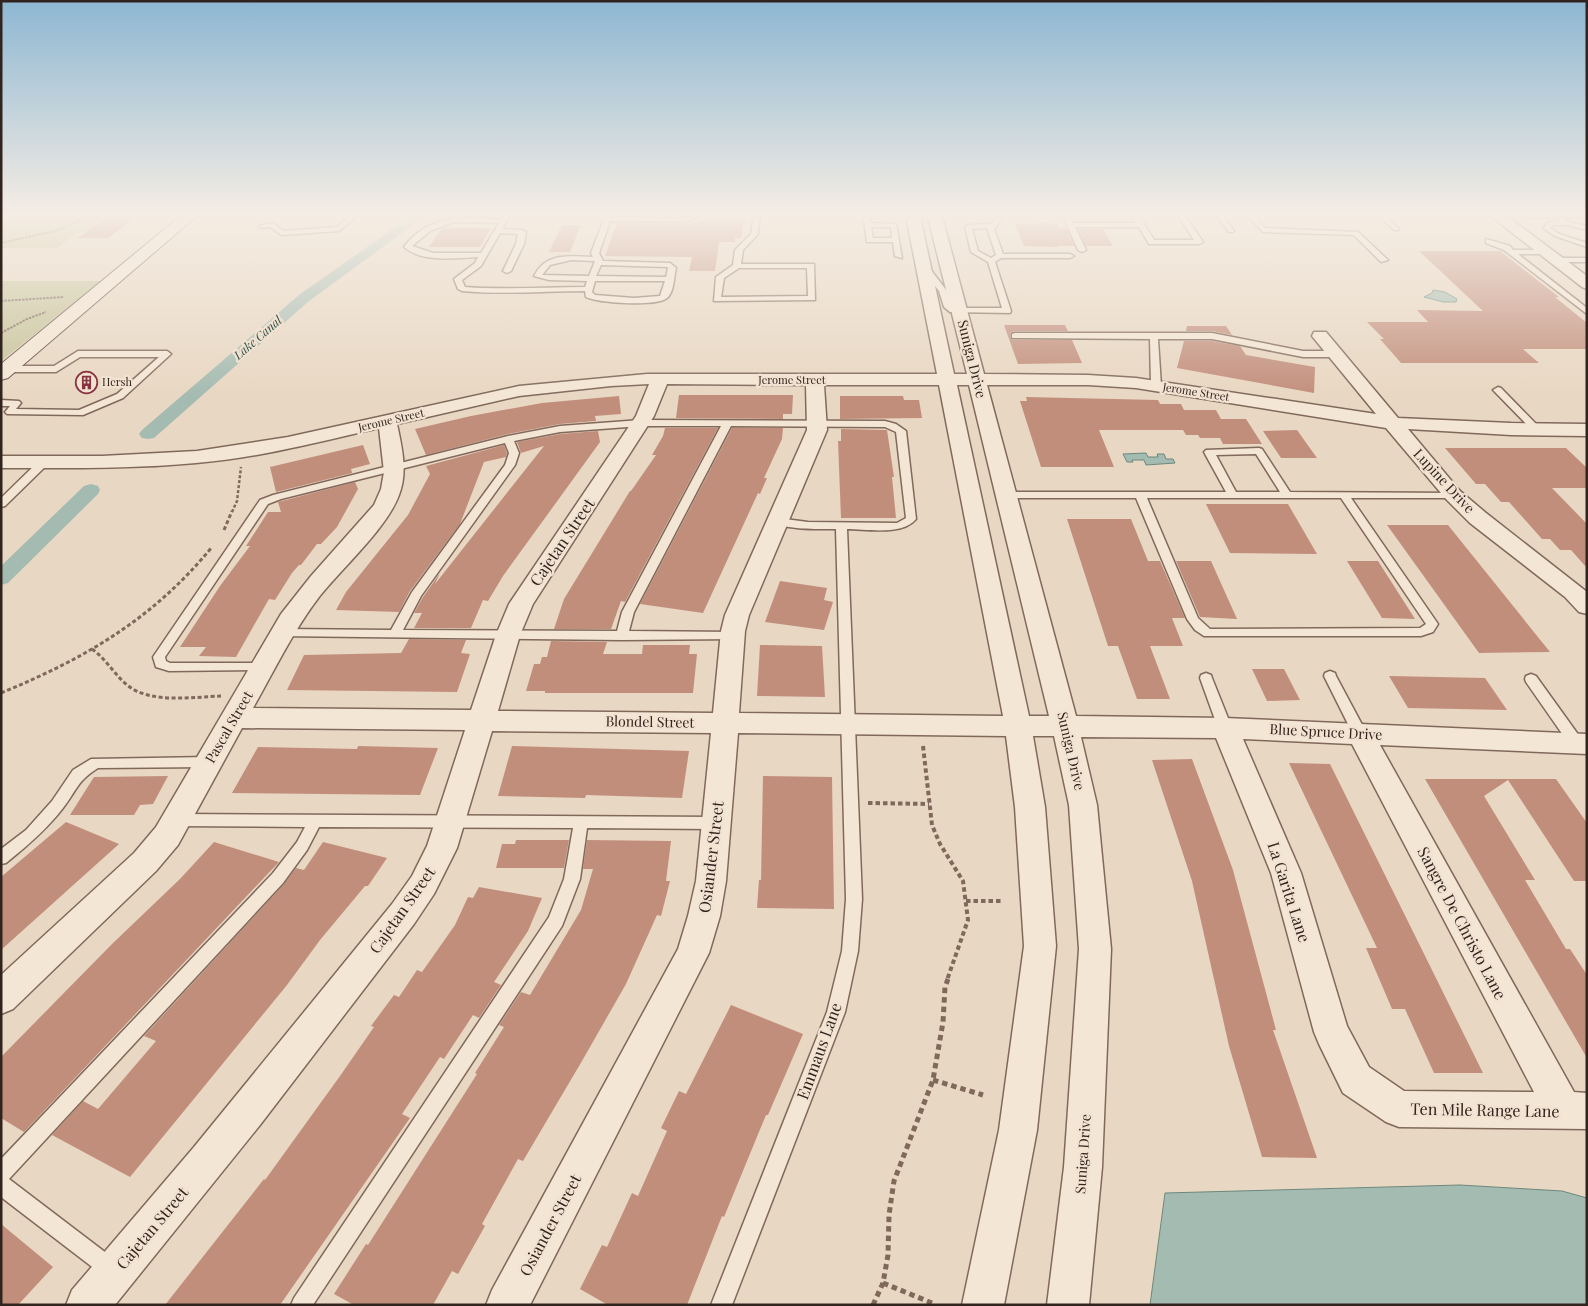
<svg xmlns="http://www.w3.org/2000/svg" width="1588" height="1306" font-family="'Playfair Display',serif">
<rect width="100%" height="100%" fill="#e8d7c2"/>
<g fill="#c5c398">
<polygon points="1,215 107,216 83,233 76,233 57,248 1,248"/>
<polygon points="1,281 101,281 1,361"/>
</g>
<g fill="#a4bbb1" stroke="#6c887d">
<polygon points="1433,290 1445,292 1457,299 1456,302 1443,302 1424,297 1432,293"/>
<polygon points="1146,453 1148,457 1158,457 1157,454 1164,454 1166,459 1173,459 1175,463 1146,465 1144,460 1132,460 1133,462 1127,462 1123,454"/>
<polygon points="1460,1185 1562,1191 1587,1198 1587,1305 1150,1305 1165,1193"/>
</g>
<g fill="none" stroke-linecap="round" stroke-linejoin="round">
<g fill="#a4bbb1" fill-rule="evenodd">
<polygon points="414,214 428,214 309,301 154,438 148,439 142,438 139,434 142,430 299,295"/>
<polygon points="91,484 98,486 100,490 98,494 8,583 1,585 1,566 84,486"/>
</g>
</g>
<g fill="#c28e7c">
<polygon points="106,217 136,217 108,238 78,238"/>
<polygon points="699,220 744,220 741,238 735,238 735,242 719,242 715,271 689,271 692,257 605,256 617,223 686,224 699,222"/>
<polygon points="1047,223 1057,224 1059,228 1066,228 1074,246 1057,246 1058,247 1024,246 1015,224"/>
<polygon points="562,225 581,225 570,252 549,252"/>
<polygon points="442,228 491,228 480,247 429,247"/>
<polygon points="1078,229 1103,229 1113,246 1086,246"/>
<polygon points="1419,251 1500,251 1559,297 1555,297 1587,323 1587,349 1523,349 1539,363 1401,363 1380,339 1384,339 1367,322 1428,322 1417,310 1483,311"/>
<polygon points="1004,325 1065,325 1068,331 1015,331 1010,333 1010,338 1012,340 1072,340 1082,363 1018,364"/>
<polygon points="1187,326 1226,326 1232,335 1212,331 1186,331"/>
<polygon points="1184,341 1212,341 1240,346 1246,355 1315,367 1314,393 1177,368"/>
<polygon points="679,395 793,395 792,414 783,414 783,419 676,418"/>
<polygon points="619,396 621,414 595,416 596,421 560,424 508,434 426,455 415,429 471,416 542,403"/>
<polygon points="840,396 903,396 904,400 919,400 922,418 840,419"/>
<polygon points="1026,397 1158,400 1160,404 1181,404 1184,410 1216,410 1221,419 1246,419 1262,444 1223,444 1220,438 1200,438 1198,435 1186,435 1183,430 1099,430 1114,467 1041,467 1020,401 1027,401"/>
<polygon points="665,428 718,428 625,602 621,601 611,629 554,629 564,599 630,491 631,491 656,455 652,455 663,436"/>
<polygon points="732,428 783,428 782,439 764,478 767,478 760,494 758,493 703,613 640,604"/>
<polygon points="841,429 887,430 894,477 892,477 896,518 841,518 838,441 841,441"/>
<polygon points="1297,430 1317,458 1281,458 1263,431"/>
<polygon points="598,431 600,442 503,576 488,601 483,600 471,628 414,628 422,613 414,613 423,597 440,573 435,584 544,446 521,453 517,442 560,434"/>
<polygon points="363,445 370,464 351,469 352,473 276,492 270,467"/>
<polygon points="504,445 507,453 506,457 484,462 460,524 410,591 399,612 336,610 346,592 408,515 430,474 426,466"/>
<polygon points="1445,448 1566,448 1587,468 1587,488 1552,488 1587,524 1587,568 1571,550 1560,550 1550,539 1542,539 1509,502 1501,502 1485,484 1476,484"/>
<polygon points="355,482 358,489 337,527 321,544 317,544 301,565 299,565 292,573 275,600 269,599 236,657 199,656 206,647 180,647 220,586 250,546 246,546 268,512 281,512 278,502"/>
<polygon points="1206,504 1288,504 1317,554 1230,553"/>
<polygon points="1067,519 1131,519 1148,561 1160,561 1185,618 1172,618 1183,646 1150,646 1170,699 1137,699 1118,646 1108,646"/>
<polygon points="1387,525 1448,525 1550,652 1479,653"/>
<polygon points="1176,561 1211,561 1237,619 1200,617"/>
<polygon points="1347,561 1378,561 1415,619 1382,618"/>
<polygon points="780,581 827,588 824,600 833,602 824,630 765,622"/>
<polygon points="409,639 466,640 461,653 470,654 457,692 287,690 304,655 401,653"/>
<polygon points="551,641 607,642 603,654 642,654 643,645 690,645 689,654 697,654 693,693 545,693 545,691 526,691 534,664 540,664 542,657 547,657"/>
<polygon points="760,645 822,646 825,697 757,696"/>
<polygon points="1252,669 1284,669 1300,700 1267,701"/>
<polygon points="1389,676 1485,678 1507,710 1408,708"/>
<polygon points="358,746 438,748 420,795 232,793 258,747 357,749"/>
<polygon points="512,746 689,751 682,798 586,795 585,798 498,796"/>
<polygon points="1192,759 1233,870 1276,1030 1273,1030 1317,1158 1262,1157 1229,1046 1192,881 1152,760"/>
<polygon points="1289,763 1330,764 1483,1073 1434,1073 1405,1009 1392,1009 1366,948 1377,948"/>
<polygon points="168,776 153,804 140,805 134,815 70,815 94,777"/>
<polygon points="763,776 832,777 834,909 757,908 759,880 761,880"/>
<polygon points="1425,779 1556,779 1587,823 1587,881 1574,881 1508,780 1484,796 1535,880 1525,880 1566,949 1570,949 1587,975 1587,1058"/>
<polygon points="66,822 119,844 1,950 1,877"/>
<polygon points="516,840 569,840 564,868 496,868 502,844 515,844"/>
<polygon points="587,840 671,841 666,881 670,881 661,916 657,915 626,984 582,1061 523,1161 518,1159 482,1224 485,1226 458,1274 452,1271 433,1305 354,1305 334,1294 366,1244 368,1245 477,1074 475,1073 504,1027 499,1025 521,992 530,995 581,910 593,869 583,869"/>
<polygon points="214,842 279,862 24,1132 1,1118 1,1057 112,944 180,879"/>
<polygon points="323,842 387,858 368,886 365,886 320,940 287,985 130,1177 52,1135 83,1101 98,1109 156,1041 144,1036 284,884 296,868 304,870"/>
<polygon points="479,887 542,898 528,931 494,982 501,985 479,1018 473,1015 444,1059 440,1057 402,1114 410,1118 280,1305 165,1305 264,1179 265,1180 340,1076 374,1027 371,1026 394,995 399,997 417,970 422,972 455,925 468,897 473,898"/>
<polygon points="731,1005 803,1034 768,1115 766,1115 724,1217 722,1216 687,1305 608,1305 580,1289 602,1245 607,1247 632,1193 638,1196 667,1131 661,1128 679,1091 686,1094"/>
<polygon points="1,1224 53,1267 18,1305 1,1305"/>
</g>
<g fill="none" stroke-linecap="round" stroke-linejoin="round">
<defs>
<g id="lane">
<polygon points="352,214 359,214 339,231 282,235 270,227 262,228 259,226 272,223 284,231 337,227"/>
<path d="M505 214H511L502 229 522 230 526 232 524 244 511 271 507 273 503 271 516 244 518 234 500 233 481 266 462 280 465 287C505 290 545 287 585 287L587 281 549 280 534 276C546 252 570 256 593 257L591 253 606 214H612L611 217 685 218 695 214H704L686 222 610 221 599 253 603 261 670 263 676 268C674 276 674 293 667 298 657 307 598 303 586 297L585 291C544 291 503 295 462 291L458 289 454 279 475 263 478 257C456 258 422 263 404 247 429 213 465 218 502 219ZM453 222 499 223 481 253H433L412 246 430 231ZM571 260 595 261 589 276 542 275 550 265ZM601 265 668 267V268L666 277 596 276ZM595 281H665L660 296 634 298 595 295 592 292Z"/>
<path d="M754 214H760L758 234 743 250 741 264H814L815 300 714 301 716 277 733 265 735 250 751 234ZM739 268H807L808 296 721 297 724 278Z"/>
<path d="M863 214H869L871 223 896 224 902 258 895 256 893 242H867ZM871 227H891L892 238H873Z"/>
<path d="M995 214H1001L1002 219 994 229 1003 254H1070L1074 256 1070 258H1001L995 262 1011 311 1010 313 950 312 944 307 939 291 920 267 921 265H927L947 291 952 306 955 308H1002L988 262 971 252 965 227 968 225 991 224 996 219ZM987 228 996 255 991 258 978 251 972 229Z"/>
<polygon points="1062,214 1068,214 1073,223 1136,223 1131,214 1138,214 1154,240 1194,240 1177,214 1184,214 1203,242 1199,244 1149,244 1139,227 1075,227 1086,250 1082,252 1078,250"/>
<polygon points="1215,214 1222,214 1234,231 1233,232 1229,232"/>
<polygon points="1246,214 1253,214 1265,228 1358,232 1388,260 1381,262 1354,235 1263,232"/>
<polygon points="1377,214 1384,214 1398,228 1398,230 1394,230"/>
<polygon points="1561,217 1569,222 1587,226 1587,230 1567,225 1553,225 1550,228 1559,234 1587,243 1587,247 1555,236 1543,228 1549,222 1559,221 1558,219"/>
<polygon points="1486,239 1510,246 1513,250 1547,250 1547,254 1518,254 1587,308 1587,314 1504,250 1486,243"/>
<polygon points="1552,258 1587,258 1587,262 1555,262 1551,260"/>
<polygon points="1015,333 1212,333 1303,351 1335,351 1339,354 1335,357 1303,357 1212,339 1158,339 1161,386 1156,389 1151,386 1150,339 1012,338 1012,334"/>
<polygon points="78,351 167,351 171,354 123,398 83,415 7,414 5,412 10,406 1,406 1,400 19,401 21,403 16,409 79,410 117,394 159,357 80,357 56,372 8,372 4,369 8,366 54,366"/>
<polygon points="1498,387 1501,388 1539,427 1539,431 1533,431 1495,392 1493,390"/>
<path d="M641 420 885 421 896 424 906 431 916 519C902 536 867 529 847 529L862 899 858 951 845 1012 732 1305H711L827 1012 842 951 846 899 836 529C821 529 781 530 772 521L777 518 808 522 897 523 906 518 896 432 885 427 731 426 634 612 629 631 733 632 737 633 739 636 737 639 622 640 279 636 277 633 279 630 283 629 391 630 412 592 505 465 509 453 505 443 281 499 268 504 165 657 166 661 170 663H263L267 664 269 667 267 670 169 671 156 667 153 657 260 500 273 495 508 436 560 426ZM641 426H721L622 612 617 631 403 630 421 596 515 465 519 453 514 441 560 432Z"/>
<path d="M1259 448 1262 449 1290 492 1457 493 1458 495 1453 498H1351L1438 624 1433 632 1421 636H1204L1195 630 1187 619 1136 498H1007L1002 495 1007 492H1226L1204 452 1206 450ZM1256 454 1280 492H1236L1216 455ZM1147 498H1341L1426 624 1420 628 1210 629 1198 618Z"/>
<polygon points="44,459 48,460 48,464 5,506 1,507 1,498 40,460"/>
<polygon points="1330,671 1335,673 1336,676 1367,734 1365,738 1355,738 1324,676 1325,673"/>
<polygon points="1206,673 1211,675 1212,678 1232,728 1230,732 1220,732 1218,728 1200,678 1201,675"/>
<polygon points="1531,674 1536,676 1582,740 1584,744 1582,748 1577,749 1572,748 1526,682 1525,679 1526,676"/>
<path d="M209 757 214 758 216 762 214 766 209 767 98 768C77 781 77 790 63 808 47 829 27 846 6 863L1 864V849L26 830 52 801 73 770 91 759Z"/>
<polygon points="176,814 716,817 721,819 723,823 721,827 716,829 587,828 580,879 562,926 313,1305 291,1305 294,1298 549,917 564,879 573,828 319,827 307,850 283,883 9,1179 118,1262 121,1269 118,1276 111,1279 104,1276 1,1197 1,1159 273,873 297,842 305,827 176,826 171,824 169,820 171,816"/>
</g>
<g id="street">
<path d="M912 214H938L943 220 984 374 1088 375 1136 378 1376 414 1312 336 1314 332H1326L1398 418 1511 423 1587 424V436L1511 435 1408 429 1460 491 1486 513 1587 592V614L1579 612 1565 597 1470 523 1446 499 1386 428 1136 388 1088 385H987L1076 716 1225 718 1587 734V754L1380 745 1574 1092 1587 1093V1129L1399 1127 1386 1122 1343 1093 1319 1044 1314 1032 1271 873 1216 738 1081 737 1097 805 1111 949 1102 1167 1089 1305H1047L1064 1167 1079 949 1069 805 1054 736H1033L1045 807 1056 946 1037 1130 1004 1305H962L999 1130 1024 946 1015 807 1006 736 738 733 726 881 720 916 709 953 530 1305H486L492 1290 678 949 688 916 696 881 711 733 492 731 457 848 434 894 414 924 260 1125 115 1305H66L72 1290 194 1147 392 904 412 876 427 846 465 730 242 728 178 845 156 871 13 1009 1 1014V975L134 853 156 827 281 614 311 576 374 505 381 489 384 472 379 428C319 442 257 458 196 463 131 469 66 468 1 468V456H102L197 451 288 437 519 386 647 374H937L907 221ZM924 216 929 221 967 374H954L921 221ZM649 384 636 416 509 604 496 635 471 710 253 708C274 671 293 631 319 597 342 568 387 528 399 495 408 472 402 448 397 424L519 396 611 386ZM667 384 806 385 807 430 725 615 721 631 713 713 498 711 520 635 533 604 654 416ZM824 385H939L1003 716 739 713 745 631 749 615 827 430ZM957 385H969L1049 716H1029ZM1243 739 1352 744 1534 1092 1404 1091 1369 1067 1347 1026 1301 873Z"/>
<polygon points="1488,214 1504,214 1587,276 1587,289 1582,287"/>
</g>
<polygon id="secondary" points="183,214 199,214 8,378 1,380 1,364"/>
<polygon id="highway" points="1522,214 1587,214 1587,218 1529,218 1524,217"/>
</defs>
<use href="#lane" stroke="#80695b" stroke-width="3"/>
<use href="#street" stroke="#80695b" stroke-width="3"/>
<use href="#secondary" stroke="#624b3f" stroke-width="2"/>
<use href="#highway" stroke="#4e392f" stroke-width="2"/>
<g stroke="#80695b" stroke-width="2" stroke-dasharray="2.5 1" stroke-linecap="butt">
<polyline points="1,243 59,230 92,215"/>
<polyline points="1,301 64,297"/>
<polyline points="1,333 27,319 46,312"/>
</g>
<polyline stroke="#80695b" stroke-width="2.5" stroke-dasharray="3 2" stroke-linecap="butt" points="232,512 237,501 241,467"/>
<g stroke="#80695b" stroke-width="3" stroke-dasharray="4 2.5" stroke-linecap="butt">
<polyline points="224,530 232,511"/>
<path d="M92 649C106 659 114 674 127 685 150 704 193 697 221 696"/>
<path d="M1 693C86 658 153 619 212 547"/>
</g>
<g stroke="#80695b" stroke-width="4" stroke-dasharray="4.5 3" stroke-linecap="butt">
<polyline points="923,746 932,825 940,844 963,881 968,920 947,980"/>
<polyline points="868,803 929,804"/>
<polyline points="966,901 1003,901"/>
</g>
<g stroke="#80695b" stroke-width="5" stroke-dasharray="5.5 4" stroke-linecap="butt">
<polyline points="933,1080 983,1095"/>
<polyline points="883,1283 932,1303"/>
<polyline points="873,1305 883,1283 888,1255 889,1215 894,1181 933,1080 943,1022 945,987 948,979"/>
</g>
<use href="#lane" fill="#f4e6d4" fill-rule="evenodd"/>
<use href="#street" fill="#f4e6d4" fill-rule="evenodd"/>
<use href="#secondary" fill="#f4e6d4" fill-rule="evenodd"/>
<use href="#highway" fill="#cf8a5b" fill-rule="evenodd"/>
</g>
<linearGradient id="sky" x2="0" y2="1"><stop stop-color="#8db7d2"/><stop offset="0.54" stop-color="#f5ede4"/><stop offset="1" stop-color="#f5ede4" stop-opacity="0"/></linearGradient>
<rect width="1588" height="397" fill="url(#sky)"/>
<defs>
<symbol id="building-ring" viewBox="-11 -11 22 22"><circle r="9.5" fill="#f1e2d1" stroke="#883240" stroke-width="1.5"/><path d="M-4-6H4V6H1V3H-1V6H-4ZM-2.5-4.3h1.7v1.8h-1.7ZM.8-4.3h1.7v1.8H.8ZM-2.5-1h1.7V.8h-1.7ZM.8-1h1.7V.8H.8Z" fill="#883240"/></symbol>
</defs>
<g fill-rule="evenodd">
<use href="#building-ring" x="74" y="370" width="25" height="25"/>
</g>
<g text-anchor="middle" stroke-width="4.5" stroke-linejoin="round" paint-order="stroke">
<g font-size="11" fill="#31241e" stroke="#f1e2d1">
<text x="792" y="384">Jerome Street</text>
<text transform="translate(1196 392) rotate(9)" y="4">Jerome Street</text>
<text transform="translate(391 420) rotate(-13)" y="4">Jerome Street</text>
</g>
<g font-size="11" fill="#31241e" stroke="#f1e2d1" text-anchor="start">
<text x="102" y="386">Hersh</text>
</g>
<g font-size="12" font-style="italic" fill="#2f5048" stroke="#f1e2d1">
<text transform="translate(258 338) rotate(-41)" y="4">Lake Canal</text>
</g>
<g font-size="14" fill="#31241e" stroke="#f1e2d1">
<text transform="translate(972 359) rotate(76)" y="5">Suniga Drive</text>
<text transform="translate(1444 481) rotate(47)" y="5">Lupine Drive</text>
<text transform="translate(650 722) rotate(1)" y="5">Blondel Street</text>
<text transform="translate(229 727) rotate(-60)" y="5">Pascal Street</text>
<text transform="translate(1326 732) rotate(3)" y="5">Blue Spruce Drive</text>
<text transform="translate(1071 751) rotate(77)" y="5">Suniga Drive</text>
<text transform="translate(1083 1154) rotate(-86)" y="5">Suniga Drive</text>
</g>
<g font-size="16" fill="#31241e" stroke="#f1e2d1">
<text transform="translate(562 542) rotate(-56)" y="6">Cajetan Street</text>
<text transform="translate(711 857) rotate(-83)" y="6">Osiander Street</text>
<text transform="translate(1289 892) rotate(72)" y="6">La Garita Lane</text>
<text transform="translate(402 910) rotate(-55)" y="6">Cajetan Street</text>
<text transform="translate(1462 923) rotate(62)" y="6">Sangre De Christo Lane</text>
<text transform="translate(819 1051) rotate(-70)" y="6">Emmaus Lane</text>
<text transform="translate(1485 1110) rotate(1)" y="6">Ten Mile Range Lane</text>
<text transform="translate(550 1225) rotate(-62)" y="6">Osiander Street</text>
<text transform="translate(152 1228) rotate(-50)" y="6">Cajetan Street</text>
</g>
</g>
<rect width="1588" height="1306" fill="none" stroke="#31241e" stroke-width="5"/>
</svg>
